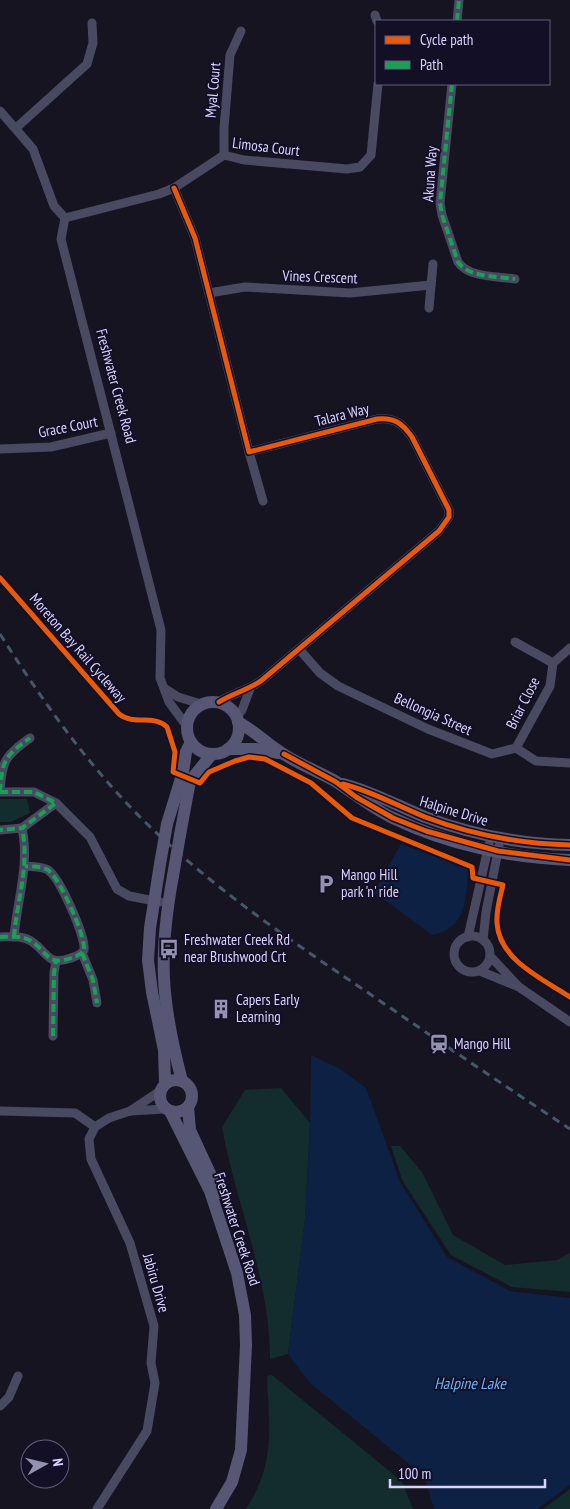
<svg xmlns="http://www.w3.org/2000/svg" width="570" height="1509" font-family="'PT Sans Narrow',sans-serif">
<rect width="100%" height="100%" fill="#161421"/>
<g fill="#132c2d">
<polygon points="0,799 27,799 30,813 11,822 0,822"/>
<path d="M281 1088 310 1123 305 1220 288 1354 270 1359C270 1279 236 1205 222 1127L245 1090Z"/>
<polygon points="391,1146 400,1146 422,1172 453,1235 505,1265 557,1260 570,1253 570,1292 512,1287 451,1255 403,1182"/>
<path d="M272 1375 393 1474 402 1482 413 1509H246C276 1463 269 1428 267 1376Z"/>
<polygon points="570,1489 570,1509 543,1509"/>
</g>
<g fill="#0d2144">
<path d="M401 844 468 869C466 899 467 928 432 935L374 892Z"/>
<polygon points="311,1055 340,1069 366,1088 400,1182 447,1257 510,1291 570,1298 570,1485 537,1509 434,1509 424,1476 310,1383 288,1354 305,1220 310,1123"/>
</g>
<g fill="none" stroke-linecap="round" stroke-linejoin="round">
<g stroke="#4a4962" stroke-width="9">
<polyline points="375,15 377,21"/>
<polyline points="457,21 459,0"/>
<path d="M452 84 440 203 442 215 458 262C469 278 497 276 515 279"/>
<polyline points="0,111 33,149 54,206 65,218 61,239 161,630 160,678 169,702 186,725"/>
<polyline points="16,128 87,64 93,43 92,23"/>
<polyline points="224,155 224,128 230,55 241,31"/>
<path d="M174 188 195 238 249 452 377 419C394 417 402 423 412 437L449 510V517L439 531 262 680C249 690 233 693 219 702"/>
<polyline points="65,218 159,194 174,188 224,155 244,160 347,169 360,167 371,155 378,84"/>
<polyline points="209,293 245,287 350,293 431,285"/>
<polyline points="429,308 433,264"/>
<polyline points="0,449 51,447 111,433"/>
<polyline points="249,452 263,501"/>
<polyline points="515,642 553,663"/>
<polyline points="299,649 320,673 338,686 428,729 492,754 516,748 536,761 570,763"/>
<polyline points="164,688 178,697 201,704"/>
<polyline points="236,717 242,710 250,689"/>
<polyline points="516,748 550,686 553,663 570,648"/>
<polyline points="0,792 34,792 56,803 90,837 117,889 129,896 160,902"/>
<path d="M0 792C2 760 5 756 30 738"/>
<polyline points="0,830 22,828 56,803"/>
<circle cx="472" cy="954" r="18"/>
<path d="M0 937C10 937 22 935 31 941 47 951 47 967 71 958 76 956 81 955 84 950 86 937 60 878 48 870 42 866 31 867 25 866"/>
<path d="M14 937C17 900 30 865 22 828"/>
<polyline points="468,937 489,844"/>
<polyline points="483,940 486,912 499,846"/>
<polyline points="82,953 93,980 97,1003"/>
<polyline points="490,956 519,987"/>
<polyline points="480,971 519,987 570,1022"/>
<polyline points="53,1036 54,973 56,961"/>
<polyline points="0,1111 75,1113 95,1127"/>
<polyline points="130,1111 160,1091"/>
<polyline points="0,1406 9,1397 18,1376"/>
<polyline points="97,1509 147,1431 155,1383 151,1363 154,1326 130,1243 91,1159 89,1139 95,1127 109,1118 130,1111 165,1109"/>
</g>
<g stroke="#575674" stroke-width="12">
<circle cx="213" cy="728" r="26"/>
<path d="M238 722C255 731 268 745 285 755 301 765 319 772 335 781 355 794 372 808 393 818 447 844 510 858 570 860"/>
<polyline points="228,749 255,749 279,753"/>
<path d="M343 784C371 791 398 806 425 817 470 834 521 844 570 845"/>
<polyline points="167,824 183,772 186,752 191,742"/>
<polyline points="180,835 190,781 212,754"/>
<polyline points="160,864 150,928 148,960 152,992 164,1050 165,1083"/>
<path d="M173 876C158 957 161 1001 182 1081"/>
<circle cx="176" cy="1096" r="16"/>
<polyline points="188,1107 190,1130 219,1193"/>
<polyline points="170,1111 210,1191 237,1273 245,1315 246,1345 241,1450 232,1482 216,1509"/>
</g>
<path stroke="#43596b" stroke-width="3" stroke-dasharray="8 6" stroke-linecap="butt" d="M0 634C42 700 86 763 142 819 210 886 288 939 367 992 434 1038 502 1084 570 1129"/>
<g stroke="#575674" stroke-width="12">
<polyline points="160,864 167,824"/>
<polyline points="173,876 180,835"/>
</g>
<g stroke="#1a9f57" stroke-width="4" stroke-dasharray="8 4" stroke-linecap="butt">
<polyline points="457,21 459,0"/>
<path d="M452 84 440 203 442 215 458 262C469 278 497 276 515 279"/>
<polyline points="0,792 34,792 56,803 22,828 0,830"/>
<path d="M0 792C2 760 5 756 30 738"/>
<path d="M0 937C10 937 22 935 31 941 47 951 47 967 71 958 76 956 81 955 84 950 86 937 60 878 48 870 42 866 31 867 25 866"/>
<path d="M14 937C17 900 30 865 22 828"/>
<polyline points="82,953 93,980 97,1003"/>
<polyline points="53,1036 54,973 56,961"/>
</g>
<defs>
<g id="cycleway">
<path d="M174 188 195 238 249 452 377 419C394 417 402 423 412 437L449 510V517L439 531 262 680C249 690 233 693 219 702"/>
<path d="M0 578 119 714C134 726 154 714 167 727L175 752 173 772 200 783 209 772 235 761 249 757 265 759 311 783 352 818 472 867 473 878 503 885C500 897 496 910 497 923 499 960 543 979 570 997"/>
<polyline points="284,754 336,782 356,797 393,818 426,831 498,851 570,860"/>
<path d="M343 784C371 791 398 806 425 817 470 834 521 844 570 845"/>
</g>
</defs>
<use href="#cycleway" stroke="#130f26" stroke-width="8"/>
<use href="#cycleway" stroke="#e8590c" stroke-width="5"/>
</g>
<defs>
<symbol id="parking-bare" viewBox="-9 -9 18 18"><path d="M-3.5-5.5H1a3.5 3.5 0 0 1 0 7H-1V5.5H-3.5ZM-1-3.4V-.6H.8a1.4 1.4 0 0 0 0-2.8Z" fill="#9591b1" stroke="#130f26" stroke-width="2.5" paint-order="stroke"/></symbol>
<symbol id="bus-bare" viewBox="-9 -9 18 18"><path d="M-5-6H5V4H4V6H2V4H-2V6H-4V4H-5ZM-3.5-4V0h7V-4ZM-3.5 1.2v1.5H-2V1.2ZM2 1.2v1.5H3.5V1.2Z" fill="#9591b1" stroke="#130f26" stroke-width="2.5" paint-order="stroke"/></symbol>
<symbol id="building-bare" viewBox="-9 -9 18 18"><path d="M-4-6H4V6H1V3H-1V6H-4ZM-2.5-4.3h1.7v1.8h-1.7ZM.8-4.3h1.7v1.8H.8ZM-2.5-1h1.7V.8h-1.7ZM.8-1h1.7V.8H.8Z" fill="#9591b1" stroke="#130f26" stroke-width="2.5" paint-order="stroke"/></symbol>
<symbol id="station-bare" viewBox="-9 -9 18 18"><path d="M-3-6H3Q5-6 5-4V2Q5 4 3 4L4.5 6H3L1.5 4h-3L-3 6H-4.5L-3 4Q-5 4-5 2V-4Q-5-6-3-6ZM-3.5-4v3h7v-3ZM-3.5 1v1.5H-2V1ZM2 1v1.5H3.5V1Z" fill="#9591b1" stroke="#130f26" stroke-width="2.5" paint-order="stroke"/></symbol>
</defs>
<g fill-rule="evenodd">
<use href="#parking-bare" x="312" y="870" width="28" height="28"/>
<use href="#bus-bare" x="155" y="935" width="28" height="28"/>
<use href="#building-bare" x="207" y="995" width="28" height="28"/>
<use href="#station-bare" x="425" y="1030" width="28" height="28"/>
</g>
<g text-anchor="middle" stroke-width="4" stroke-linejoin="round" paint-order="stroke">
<g font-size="15" fill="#d9d4ff" stroke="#130f26">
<text transform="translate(213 90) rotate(-85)" y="5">Myal Court</text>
<text transform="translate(266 147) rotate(7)" y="5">Limosa Court</text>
<text transform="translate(430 174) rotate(-86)" y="5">Akuna Way</text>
<text transform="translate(320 277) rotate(2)" y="5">Vines Crescent</text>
<text transform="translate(116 386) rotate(75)" y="5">Freshwater Creek Road</text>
<text transform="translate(342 415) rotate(-14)" y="5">Talara Way</text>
<text transform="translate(68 427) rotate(-11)" y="5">Grace Court</text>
<text transform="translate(78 648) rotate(49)" y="5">Moreton Bay Rail Cycleway</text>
<text transform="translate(523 703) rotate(-63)" y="5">Briar Close</text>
<text transform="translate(433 714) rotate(24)" y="5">Bellongia Street</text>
<text transform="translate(454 811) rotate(17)" y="5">Halpine Drive</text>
<text transform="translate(237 1229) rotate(72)" y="5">Freshwater Creek Road</text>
<text transform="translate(156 1283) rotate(74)" y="5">Jabiru Drive</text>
</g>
<g font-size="15" fill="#d9d4ff" stroke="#130f26" text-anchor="start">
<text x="341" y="880">Mango Hill<tspan x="341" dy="17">park 'n' ride</tspan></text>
<text x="184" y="945">Freshwater Creek Rd<tspan x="184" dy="17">near Brushwood Crt</tspan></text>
<text x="236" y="1005">Capers Early<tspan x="236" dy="17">Learning</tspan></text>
<text x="454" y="1049">Mango Hill</text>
</g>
<g font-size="16" font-style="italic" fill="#62b6ff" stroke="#130f26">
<text x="470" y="1389">Halpine Lake</text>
</g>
</g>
<rect x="375" y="20" width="175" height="65" fill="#130f26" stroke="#625e7d"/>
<rect x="385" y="36" width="25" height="8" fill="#e8590c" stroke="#625e7d"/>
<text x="420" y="45" font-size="15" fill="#d9d4ff">Cycle path</text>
<rect x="385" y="61" width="25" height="8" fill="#1a9f57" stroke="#625e7d"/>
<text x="420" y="70" font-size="15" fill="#d9d4ff">Path</text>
<g transform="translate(45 1464) rotate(82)"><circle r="24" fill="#130f26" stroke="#625e7d"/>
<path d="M0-4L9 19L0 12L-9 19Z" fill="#9591b1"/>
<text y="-8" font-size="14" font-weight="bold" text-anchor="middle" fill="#d9d4ff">N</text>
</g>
<path d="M390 1479v8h155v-8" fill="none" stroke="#d9d4ff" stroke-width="2.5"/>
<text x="398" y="1479" font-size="15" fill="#d9d4ff" stroke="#130f26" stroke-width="4" paint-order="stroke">100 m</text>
</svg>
